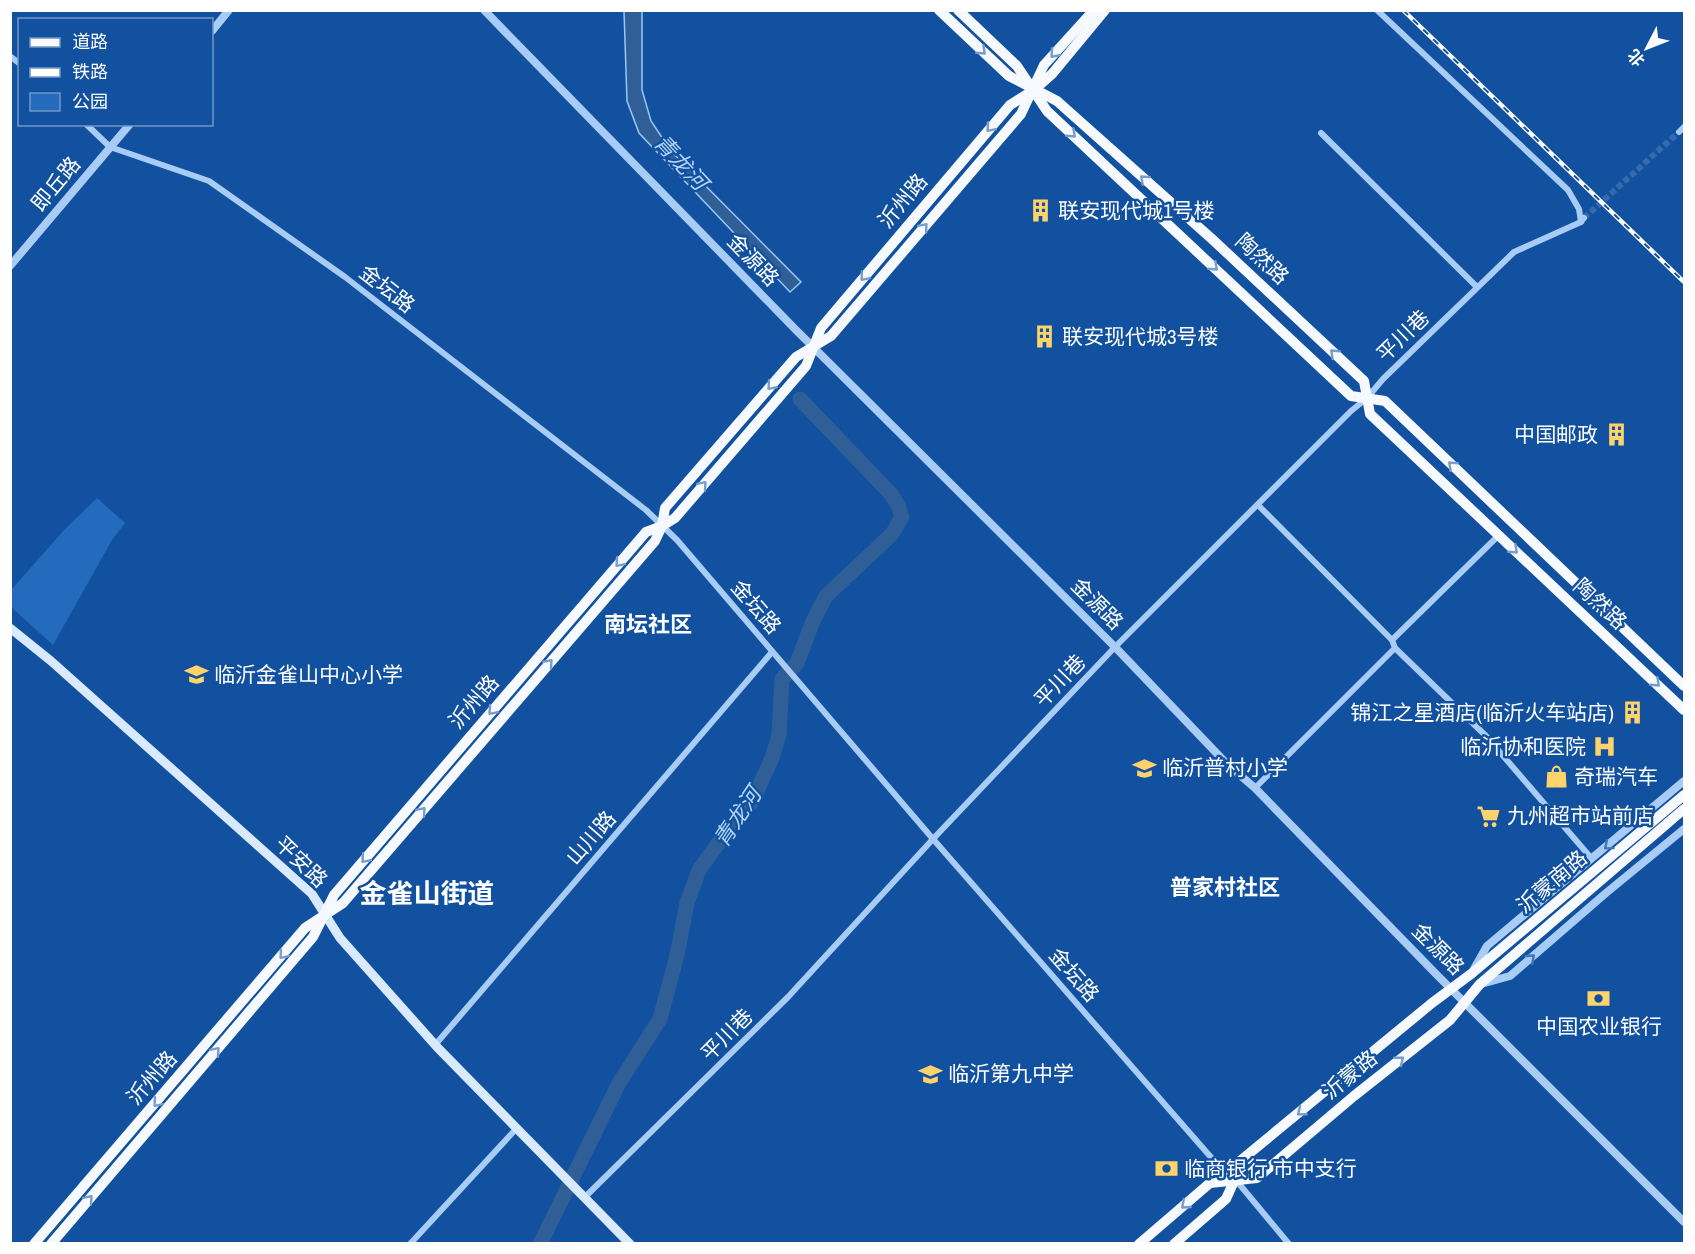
<svg xmlns="http://www.w3.org/2000/svg" width="1695" height="1254" font-family="'Archivo Narrow','Noto Sans SC',sans-serif">
<rect width="100%" height="100%" fill="#11519f"/>
<polygon fill="#246bbd" points="97,498 125,523 112,540 53,645 11,607 11,590 64,530"/>
<polygon fill="#305e97" stroke="#9ac7f8" stroke-width="1.5" points="624,11 642,11 642,90 651,121 671,151 801,282 790,292 639,133 627,101"/>
<g fill="none" stroke-linecap="round" stroke-linejoin="round">
<polyline stroke="#305e97" stroke-width="15" points="540,1244 619,1083 660,1019 677,955 687,903 699,870 735,820 752,802 772,758 779,735 782,679 797,663 813,621 826,596 892,534 902,517 898,505 891,494 800,399"/>
<polyline stroke="#356bad" stroke-width="6" stroke-dasharray="6 3" stroke-linecap="butt" points="1584,218 1679,132"/>
<g stroke="#a8ccf5" stroke-width="6">
<polyline points="1377,10 1568,190 1579,209 1581,222"/>
<polyline points="10,56 20,64"/>
<polyline points="86,124 110,147 209,181 345,277 646,510 677,540 933,839 1216,1163 1235,1179 1289,1244"/>
<polyline points="1679,132 1684,127"/>
<polyline points="1321,133 1477,287"/>
<polyline points="1258,505 1392,640 1395,648 1486,736 1592,859"/>
<polyline points="1392,640 1499,535"/>
<polyline points="1255,788 1395,648"/>
<polyline points="435,1045 772,652"/>
<polyline points="584,1198 788,997 933,839 1115,647 1351,411 1367,398 1383,379 1514,252 1581,222 1584,218"/>
<polyline points="410,1244 516,1129"/>
</g>
<g stroke="#a8ccf5" stroke-width="8">
<polyline points="484,10 796,330 1115,647 1227,764 1255,788 1438,976 1684,1222"/>
<polyline points="212,31 229,10"/>
<polyline points="10,266 130,124"/>
<polyline points="1474,969 1487,946 1684,781"/>
<polyline points="1481,984 1510,976 1606,893 1684,829"/>
</g>
<polyline stroke="#d9e9fe" stroke-width="9" points="10,628 51,661 312,894 340,938 437,1047 630,1244"/>
<g stroke="#f6faff" stroke-width="10">
<polyline points="939,10 1009,76 1057,101 1212,239 1364,381 1370,414 1684,710"/>
<polyline points="958,10 1017,66 1047,111 1351,396 1385,401 1684,686"/>
<polyline points="34,1244 305,928 343,903 655,541 662,526 665,508 796,357 831,336 1021,114 1044,65 1094,10"/>
<polyline points="51,1244 313,937 334,895 646,532 662,526 675,518 806,366 821,328 1010,105 1034,90 1052,74 1105,10"/>
<polyline points="1139,1244 1210,1183 1257,1178 1354,1096 1450,1020 1480,984 1684,809"/>
<polyline points="1174,1244 1226,1199 1235,1179 1240,1161 1432,1003 1471,974 1684,795"/>
</g>
<defs>
<polyline id="rail" points="1403,10 1684,282"/>
</defs>
<use href="#rail" stroke="#fff" stroke-width="4.5"/>
<use href="#rail" stroke="#11519f" stroke-width="2" stroke-dasharray="7" stroke-linecap="butt"/>
</g>
<defs><path id="oneway-chevron" d="M-2-3.5L2.5 0L-2 3.5" fill="none" stroke-width="1.6" stroke-linecap="round" stroke-linejoin="round" transform="scale(1.5)"/></defs>
<g stroke="#789dca">
<use href="#oneway-chevron" transform="translate(982 51) rotate(43)"/>
<use href="#oneway-chevron" transform="translate(1054 54) rotate(132)"/>
<use href="#oneway-chevron" transform="translate(990 128) rotate(130)"/>
<use href="#oneway-chevron" transform="translate(1072 134) rotate(43)"/>
<use href="#oneway-chevron" transform="translate(1144 179) rotate(-138)"/>
<use href="#oneway-chevron" transform="translate(924 227) rotate(-50)"/>
<use href="#oneway-chevron" transform="translate(1214 267) rotate(43)"/>
<use href="#oneway-chevron" transform="translate(864 277) rotate(130)"/>
<use href="#oneway-chevron" transform="translate(1334 353) rotate(-137)"/>
<use href="#oneway-chevron" transform="translate(771 386) rotate(131)"/>
<use href="#oneway-chevron" transform="translate(1452 465) rotate(-137)"/>
<use href="#oneway-chevron" transform="translate(703 485) rotate(-49)"/>
<use href="#oneway-chevron" transform="translate(1514 550) rotate(43)"/>
<use href="#oneway-chevron" transform="translate(619 563) rotate(131)"/>
<use href="#oneway-chevron" transform="translate(549 663) rotate(-49)"/>
<use href="#oneway-chevron" transform="translate(1656 683) rotate(43)"/>
<use href="#oneway-chevron" transform="translate(492 711) rotate(131)"/>
<use href="#oneway-chevron" transform="translate(422 811) rotate(-49)"/>
<use href="#oneway-chevron" transform="translate(365 859) rotate(131)"/>
<use href="#oneway-chevron" transform="translate(283 955) rotate(130)"/>
<use href="#oneway-chevron" transform="translate(216 1051) rotate(-49)"/>
<use href="#oneway-chevron" transform="translate(1400 1060) rotate(-39)"/>
<use href="#oneway-chevron" transform="translate(157 1103) rotate(131)"/>
<use href="#oneway-chevron" transform="translate(1301 1112) rotate(141)"/>
<use href="#oneway-chevron" transform="translate(89 1199) rotate(-49)"/>
<use href="#oneway-chevron" transform="translate(1185 1205) rotate(139)"/>
</g>
<g stroke="#3e76b9">
<use href="#oneway-chevron" transform="translate(1608 846) rotate(140)"/>
<use href="#oneway-chevron" transform="translate(1531 958) rotate(-41)"/>
</g>
<defs>
<symbol id="building-bare" viewBox="-9 -9 18 18"><path d="M-4-6H4V6H1V3H-1V6H-4ZM-2.5-4.3h1.7v1.8h-1.7ZM.8-4.3h1.7v1.8H.8ZM-2.5-1h1.7V.8h-1.7ZM.8-1h1.7V.8H.8Z" fill="#ffd36c" stroke="#11519f" stroke-width="2.5" paint-order="stroke"/></symbol>
<symbol id="school-bare" viewBox="-9 -9 18 18"><path d="M0-5L7-2L0 1L-7-2ZM-4 1L0 2.5L4 1V4Q0 6-4 4Z" fill="#ffd36c" stroke="#11519f" stroke-width="2.5" paint-order="stroke"/></symbol>
<symbol id="hospital-bare" viewBox="-9 -9 18 18"><path d="M-5-5h3v3.5h4V-5h3V5h-3V1.5h-4V5h-3Z" fill="#ffd36c" stroke="#11519f" stroke-width="2.5" paint-order="stroke"/></symbol>
<symbol id="shop-bare" viewBox="-9 -9 18 18"><path d="M-5-2.5h2.3a2.7 3.5 0 0 1 5.4 0H5L5.5 6h-11ZM-1.5-2.5h3a1.5 2.3 0 0 0-3 0Z" fill="#ffd36c" stroke="#11519f" stroke-width="2.5" paint-order="stroke"/></symbol>
<symbol id="supermarket-bare" viewBox="-9 -9 18 18"><path d="M-6-5.5h2.5l.6 2H6L4.5 2H-2.5L-4.4-4H-6ZM-1.5 3.2a1.3 1.3 0 1 0 .1 0ZM3 3.2a1.3 1.3 0 1 0 .1 0Z" fill="#ffd36c" stroke="#11519f" stroke-width="2.5" paint-order="stroke"/></symbol>
<symbol id="bank-bare" viewBox="-9 -9 18 18"><path d="M-6-4H6V4H-6ZM0-2.3a2.3 2.3 0 1 0 0 4.6a2.3 2.3 0 1 0 0-4.6Z" fill="#ffd36c" stroke="#11519f" stroke-width="2.5" paint-order="stroke"/></symbol>
</defs>
<g fill-rule="evenodd">
<use href="#building-bare" x="1024" y="194" width="33" height="33"/>
<use href="#building-bare" x="1028" y="320" width="33" height="33"/>
<use href="#building-bare" x="1600" y="418" width="33" height="33"/>
<use href="#school-bare" x="180" y="658" width="33" height="33"/>
<use href="#building-bare" x="1616" y="696" width="33" height="33"/>
<use href="#hospital-bare" x="1588" y="730" width="33" height="33"/>
<use href="#school-bare" x="1128" y="752" width="33" height="33"/>
<use href="#shop-bare" x="1540" y="760" width="33" height="33"/>
<use href="#supermarket-bare" x="1472" y="800" width="33" height="33"/>
<use href="#bank-bare" x="1582" y="982" width="33" height="33"/>
<use href="#school-bare" x="914" y="1058" width="33" height="33"/>
<use href="#bank-bare" x="1150" y="1152" width="33" height="33"/>
</g>
<g text-anchor="middle" stroke-width="5" stroke-linejoin="round" paint-order="stroke">
<g font-size="21" fill="#fff" stroke="#11519f">
<text transform="translate(56 184) rotate(-50)" y="7">即丘路</text>
<text transform="translate(903 201) rotate(-50)" y="7">沂州路</text>
<text transform="translate(1262 259) rotate(43)" y="7">陶然路</text>
<text transform="translate(753 260) rotate(46)" y="7">金源路</text>
<text transform="translate(387 289) rotate(38)" y="7">金坛路</text>
<text transform="translate(1403 336) rotate(-44)" y="7">平川巷</text>
<text transform="translate(1097 604) rotate(45)" y="7">金源路</text>
<text transform="translate(1600 604) rotate(43)" y="7">陶然路</text>
<text transform="translate(756 607) rotate(49)" y="7">金坛路</text>
<text transform="translate(1060 681) rotate(-46)" y="7">平川巷</text>
<text transform="translate(474 702) rotate(-49)" y="7">沂州路</text>
<text transform="translate(591 838) rotate(-49)" y="7">山川路</text>
<text transform="translate(301 862) rotate(44)" y="7">平安路</text>
<text transform="translate(1552 882) rotate(-40)" y="7">沂蒙南路</text>
<text transform="translate(1438 949) rotate(45)" y="7">金源路</text>
<text transform="translate(1074 975) rotate(49)" y="7">金坛路</text>
<text transform="translate(727 1035) rotate(-45)" y="7">平川巷</text>
<text transform="translate(1350 1075) rotate(-39)" y="7">沂蒙路</text>
<text transform="translate(152 1078) rotate(-49)" y="7">沂州路</text>
</g>
<g font-size="21" fill="#fff" stroke="#11519f" text-anchor="start">
<text x="1058" y="218">联安现代城1号楼</text>
<text x="1062" y="344">联安现代城3号楼</text>
<text x="1598" y="442" text-anchor="end">中国邮政</text>
<text x="214" y="682">临沂金雀山中心小学</text>
<text x="1614" y="720" text-anchor="end">锦江之星酒店(临沂火车站店)</text>
<text x="1586" y="754" text-anchor="end">临沂协和医院</text>
<text x="1162" y="775">临沂普村小学</text>
<text x="1574" y="784">奇瑞汽车</text>
<text x="1507" y="823">九州超市站前店</text>
<text x="1599" y="1034" text-anchor="middle">中国农业银行</text>
<text x="948" y="1081">临沂第九中学</text>
<text x="1184" y="1176">临商银行 市中支行</text>
</g>
<g font-size="22" font-style="italic" fill="#b5d6fb" stroke="#11519f">
<text transform="translate(681 162) rotate(47)" y="8">青龙河</text>
<text transform="translate(737 817) rotate(-56)" y="8">青龙河</text>
</g>
<g font-size="22" font-weight="bold" fill="#fff" stroke="#11519f">
<text x="648" y="632">南坛社区</text>
<text x="1225" y="895">普家村社区</text>
</g>
<g font-size="27" font-weight="bold" fill="#fff" stroke="#11519f">
<text x="427" y="903">金雀山街道</text>
</g>
</g>
<rect width="1695" height="1254" fill="none" stroke="#ffffff" stroke-width="24"/>
<rect x="18" y="18" width="195" height="108" fill="#11519f" stroke="#7097c5" stroke-width="1.5"/>
<rect x="30" y="38" width="30" height="9" fill="#f6faff" stroke="#7097c5" stroke-width="1.5"/>
<text x="72" y="48" font-size="18" fill="#ffffff">道路</text>
<rect x="30" y="68" width="30" height="9" fill="#ffffff" stroke="#7097c5" stroke-width="1.5"/>
<text x="72" y="78" font-size="18" fill="#ffffff">铁路</text>
<rect x="30" y="93" width="30" height="18" fill="#246bbd" stroke="#7097c5" stroke-width="1.5"/>
<text x="72" y="108" font-size="18" fill="#ffffff">公园</text>
<g transform="translate(1647 48) rotate(228)" stroke="#11519f" stroke-width="4.5" paint-order="stroke">
<path d="M0-4.5L10 22L0 15L-10 22Z" fill="#ffffff"/>
<text y="-9" font-size="16" font-weight="bold" text-anchor="middle" fill="#ffffff">北</text>
</g>
</svg>
